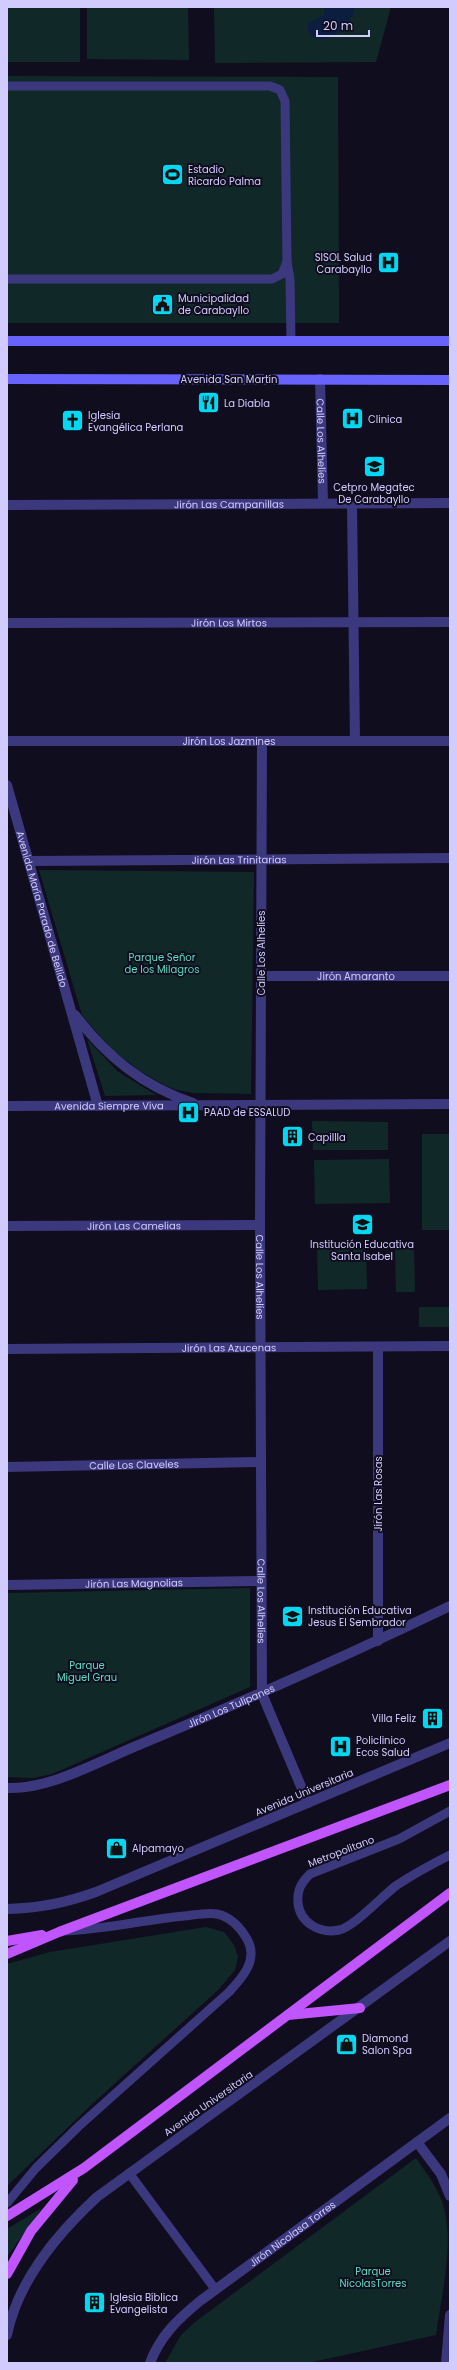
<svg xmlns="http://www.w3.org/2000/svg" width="457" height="2370" font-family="Poppins,sans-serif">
<rect width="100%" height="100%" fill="#100d1f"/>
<g fill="#102928">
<rect x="7" y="7" width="73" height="55"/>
<polygon points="87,7 188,7 189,60 87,59"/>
<polygon points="214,7 391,7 376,62 215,63"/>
<polygon points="7,76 338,77 339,323 7,323"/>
<polygon points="39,870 254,872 251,1094 194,1093 177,1090 164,1085 140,1071 110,1048 82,1015"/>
<polygon points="87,1039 117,1071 156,1095 105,1096"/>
<polygon points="312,1121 388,1122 388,1150 313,1150"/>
<rect x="422" y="1134" width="28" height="96"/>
<polygon points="389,1159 390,1203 315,1204 314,1160"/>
<polygon points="366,1247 367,1289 318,1290 317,1248"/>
<polygon points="395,1249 414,1249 415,1292 396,1292"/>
<rect x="419" y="1307" width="31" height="20"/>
<polygon points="250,1588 250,1687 52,1774 34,1778 7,1777 7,1593"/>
<polygon points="206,1927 224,1932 234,1945 238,1957 235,1970 218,1990 92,2104 7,2186 7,1964 50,1952"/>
<path d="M416 2158C427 2174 441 2192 445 2212 453 2250 441 2298 436 2335L308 2363H165L181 2335 195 2322Z"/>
<polygon points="42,2208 7,2257 7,2229"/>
</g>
<path fill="#0b1e3f" d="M325 7H354C355 25 322 51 308 32V23L324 15Z"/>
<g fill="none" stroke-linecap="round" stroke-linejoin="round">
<g stroke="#3c387e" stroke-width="9">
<polyline points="7,86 270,86 280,90 285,101 287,262 290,279 291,341"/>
<polyline points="7,279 272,279 282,274 287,262"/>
<path d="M450 1811 399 1839 310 1874C301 1883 297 1890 298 1903 300 1923 320 1934 339 1930 354 1927 382 1896 397 1885 414 1874 432 1864 450 1855"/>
<polyline points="129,2173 215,2289"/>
<path d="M7 2203 36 2168 79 2126 229 1992C242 1978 259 1960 247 1939 240 1927 231 1917 217 1914 208 1912 194 1915 184 1916 144 1920 106 1929 66 1931"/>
</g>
<g stroke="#3c387e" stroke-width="10">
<path id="s1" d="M320 379 323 503"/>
<polyline points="352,504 355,741"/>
<path id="s2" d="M7 505 450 503"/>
<path id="s3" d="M7 623 450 622"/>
<path id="s4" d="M7 741H450"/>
<path id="s5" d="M262 741 260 1225 262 1694 308 1803"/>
<path id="s6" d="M7 785 98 1106"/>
<path id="s7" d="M29 861 450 858"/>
<path id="s8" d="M261 976H450"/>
<path d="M75 1015C107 1057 143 1086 193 1103"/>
<path id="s9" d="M7 1106 450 1104"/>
<path id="s10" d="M7 1226 260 1225"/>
<path id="s11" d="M7 1349 450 1346"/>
<path id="s12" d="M7 1467 261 1462"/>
<path id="s13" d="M7 1585 261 1581"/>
<polyline points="378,1641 378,1347"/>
<path id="s14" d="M7 1788C50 1790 101 1760 141 1744 245 1701 348 1655 450 1606"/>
<path d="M7 1909C40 1908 65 1903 96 1892L450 1743"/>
<polyline points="417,2142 441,2174 450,2196"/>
<path d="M7 2335C18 2280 57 2234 97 2197L450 1941"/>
<path id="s15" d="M150 2363C160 2336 178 2319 200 2301L450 2118"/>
<polyline points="446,2363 450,2315"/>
</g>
<g stroke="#6963fd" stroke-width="10">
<polyline points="7,341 450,341"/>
<polyline points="7,379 450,380"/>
</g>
<g stroke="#c054fd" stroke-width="10">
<polyline points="7,1941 42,1935"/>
<polyline points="7,1954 59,1932 450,1785"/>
<polyline points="288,2015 360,2008"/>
<polyline points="7,2216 84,2168 450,1893"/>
<polyline points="7,2274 31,2231 73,2180"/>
</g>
</g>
<defs>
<symbol id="stadium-square" viewBox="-11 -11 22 22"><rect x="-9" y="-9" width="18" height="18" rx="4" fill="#02d8f3" stroke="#100d1f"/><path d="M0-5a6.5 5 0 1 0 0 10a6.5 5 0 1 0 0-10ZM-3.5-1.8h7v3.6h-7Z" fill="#111"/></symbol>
<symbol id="hospital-square" viewBox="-11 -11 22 22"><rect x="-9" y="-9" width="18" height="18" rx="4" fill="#02d8f3" stroke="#100d1f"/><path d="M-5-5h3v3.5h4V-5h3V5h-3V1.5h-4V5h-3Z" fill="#111"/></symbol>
<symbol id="civic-square" viewBox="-11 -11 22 22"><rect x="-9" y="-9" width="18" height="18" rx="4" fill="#02d8f3" stroke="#100d1f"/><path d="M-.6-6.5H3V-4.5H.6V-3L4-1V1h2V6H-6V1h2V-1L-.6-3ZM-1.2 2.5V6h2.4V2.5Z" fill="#111"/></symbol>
<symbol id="restaurant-square" viewBox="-11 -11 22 22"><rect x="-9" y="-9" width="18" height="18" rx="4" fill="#02d8f3" stroke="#100d1f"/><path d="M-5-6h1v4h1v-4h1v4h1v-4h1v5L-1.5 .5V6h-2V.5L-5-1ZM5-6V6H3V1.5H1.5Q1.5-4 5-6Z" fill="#111"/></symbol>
<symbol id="church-square" viewBox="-11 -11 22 22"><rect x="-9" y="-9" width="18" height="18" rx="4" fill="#02d8f3" stroke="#100d1f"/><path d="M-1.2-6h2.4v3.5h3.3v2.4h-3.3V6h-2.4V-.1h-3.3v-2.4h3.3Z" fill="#111"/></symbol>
<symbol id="school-square" viewBox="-11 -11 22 22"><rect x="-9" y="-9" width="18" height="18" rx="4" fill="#02d8f3" stroke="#100d1f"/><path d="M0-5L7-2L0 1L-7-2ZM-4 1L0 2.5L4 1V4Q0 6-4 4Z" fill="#111"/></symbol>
<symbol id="building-square" viewBox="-11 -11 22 22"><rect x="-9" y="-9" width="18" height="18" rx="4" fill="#02d8f3" stroke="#100d1f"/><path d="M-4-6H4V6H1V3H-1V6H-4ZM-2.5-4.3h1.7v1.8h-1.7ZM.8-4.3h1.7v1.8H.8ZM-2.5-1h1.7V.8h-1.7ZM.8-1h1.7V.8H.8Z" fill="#111"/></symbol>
<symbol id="shop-square" viewBox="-11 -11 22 22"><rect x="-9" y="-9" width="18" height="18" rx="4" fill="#02d8f3" stroke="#100d1f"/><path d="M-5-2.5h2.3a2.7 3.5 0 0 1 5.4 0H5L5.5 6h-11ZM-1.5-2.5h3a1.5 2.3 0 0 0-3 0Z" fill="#111"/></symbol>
</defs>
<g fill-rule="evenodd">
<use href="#stadium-square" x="160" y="162" width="25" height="25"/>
<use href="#hospital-square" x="376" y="250" width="25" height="25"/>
<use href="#civic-square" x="150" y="292" width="25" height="25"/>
<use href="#restaurant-square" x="196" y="390" width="25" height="25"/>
<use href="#hospital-square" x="340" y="406" width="25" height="25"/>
<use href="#church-square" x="60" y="408" width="25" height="25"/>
<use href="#school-square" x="362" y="454" width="25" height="25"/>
<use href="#hospital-square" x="176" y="1100" width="25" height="25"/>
<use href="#building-square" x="280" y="1124" width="25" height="25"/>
<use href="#school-square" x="350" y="1212" width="25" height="25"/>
<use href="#school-square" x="280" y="1604" width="25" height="25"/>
<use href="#building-square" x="420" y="1706" width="25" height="25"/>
<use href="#hospital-square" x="328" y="1734" width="25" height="25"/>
<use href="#shop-square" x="104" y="1836" width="25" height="25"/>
<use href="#shop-square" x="334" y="2032" width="25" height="25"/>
<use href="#building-square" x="82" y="2290" width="25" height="25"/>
</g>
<g text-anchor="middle" stroke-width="4" stroke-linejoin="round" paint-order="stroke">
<g font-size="10" fill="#d2cbfe" stroke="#100d1f" text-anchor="start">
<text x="188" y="173">Estadio<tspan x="188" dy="12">Ricardo Palma</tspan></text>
<text x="372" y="261" text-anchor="end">SISOL Salud<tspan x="372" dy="12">Carabayllo</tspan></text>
<text x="178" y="302">Municipalidad<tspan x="178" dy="12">de Carabayllo</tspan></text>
<text x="224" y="407">La Diabla</text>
<text x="88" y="419">Iglesia<tspan x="88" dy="12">Evangélica Perlana</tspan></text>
<text x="368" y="423">Clinica</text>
<text x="374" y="491" text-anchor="middle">Cetpro Megatec<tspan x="374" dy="12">De Carabayllo</tspan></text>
<text x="204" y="1116">PAAD de ESSALUD</text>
<text x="308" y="1141">Capillla</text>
<text x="362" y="1248" text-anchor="middle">Institución Educativa<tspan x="362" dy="12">Santa Isabel</tspan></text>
<text x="308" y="1614">Institución Educativa<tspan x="308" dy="12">Jesus El Sembrador</tspan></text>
<text x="416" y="1722" text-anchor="end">Villa Feliz</text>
<text x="356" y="1744">Policlinico<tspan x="356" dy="12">Ecos Salud</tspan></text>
<text x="132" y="1852">Alpamayo</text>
<text x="362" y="2042">Diamond<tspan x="362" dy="12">Salon Spa</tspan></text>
<text x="110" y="2301">Iglesia Bíblica<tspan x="110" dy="12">Evangelista</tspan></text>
</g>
<g font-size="10" fill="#d2cbfe" stroke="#100d1f">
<text x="229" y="383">Avenida San Martín</text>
<text dy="4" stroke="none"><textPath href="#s1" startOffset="62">Calle Los Alhelíes</textPath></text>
<text dy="4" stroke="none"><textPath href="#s2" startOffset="222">Jirón Las Campanillas</textPath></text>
<text dy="4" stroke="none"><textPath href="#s3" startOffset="222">Jirón Los Mirtos</textPath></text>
<text dy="4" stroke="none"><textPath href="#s4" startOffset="222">Jirón Los Jazmines</textPath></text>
<text dy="4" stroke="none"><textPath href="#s7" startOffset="210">Jirón Las Trinitarias</textPath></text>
<text dy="4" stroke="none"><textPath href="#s6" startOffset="129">Avenida María Parado de Bellido</textPath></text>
<text transform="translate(261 953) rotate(-90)" y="4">Calle Los Alhelíes</text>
<text dy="4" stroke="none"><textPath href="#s8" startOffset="95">Jirón Amaranto</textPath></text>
<text dy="4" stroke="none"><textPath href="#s9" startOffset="102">Avenida Siempre Viva</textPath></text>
<text dy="4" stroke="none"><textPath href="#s10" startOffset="127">Jirón Las Camelias</textPath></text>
<text dy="4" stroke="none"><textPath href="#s5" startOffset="536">Calle Los Alhelíes</textPath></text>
<text dy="4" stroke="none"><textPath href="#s11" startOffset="222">Jirón Las Azucenas</textPath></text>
<text dy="4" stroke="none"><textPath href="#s12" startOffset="127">Calle Los Claveles</textPath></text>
<text transform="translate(378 1494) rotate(-90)" y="4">Jirón Las Rosas</text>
<text dy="4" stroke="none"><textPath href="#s13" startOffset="127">Jirón Las Magnolias</textPath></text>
<text dy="4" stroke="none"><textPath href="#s5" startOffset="860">Calle Los Alhelíes</textPath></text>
<text dy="4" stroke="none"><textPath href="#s14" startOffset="240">Jirón Los Tulipanes</textPath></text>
<text transform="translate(304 1792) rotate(-23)" y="4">Avenida Universitaria</text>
<text transform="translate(341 1851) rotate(-21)" y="4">Metropolitano</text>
<text transform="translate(208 2103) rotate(-35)" y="4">Avenida Universitaria</text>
<text dy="4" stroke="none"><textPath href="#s15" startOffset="195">Jirón Nicolasa Torres</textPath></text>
</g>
<g font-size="10" fill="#59ddbe" stroke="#100d1f">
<text x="162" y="961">Parque Señor<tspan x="162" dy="12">de los Milagros</tspan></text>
<text x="87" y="1669">Parque<tspan x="87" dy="12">Miguel Grau</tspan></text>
<text x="373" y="2275">Parque<tspan x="373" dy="12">NicolasTorres</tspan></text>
</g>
</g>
<rect width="457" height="2370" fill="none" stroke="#d2cbfe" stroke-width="16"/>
<path d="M317 30v6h52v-6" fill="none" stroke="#d2cbfe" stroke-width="2"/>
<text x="323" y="30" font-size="12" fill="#d2cbfe" stroke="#100d1f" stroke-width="3" paint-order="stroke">20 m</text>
</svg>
